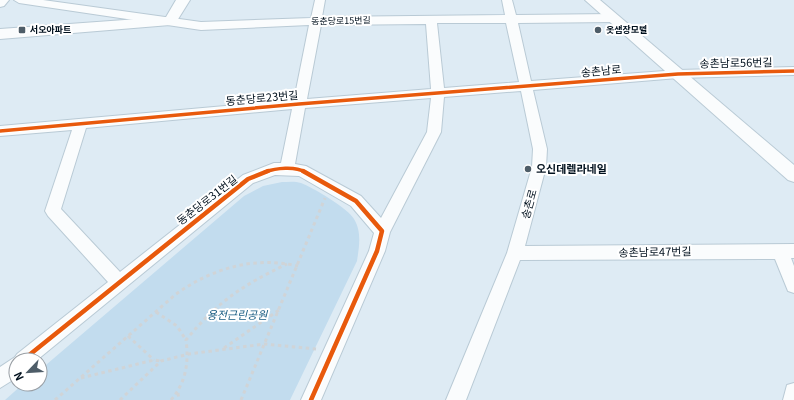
<svg xmlns="http://www.w3.org/2000/svg" width="794" height="400" font-family="Georgia,'Noto Sans KR',serif">
<rect width="100%" height="100%" fill="#deebf4"/>
<path fill="#c2dcee" d="M282 182C288 182 295 181 301 183 312 187 349 209 354 219 362 232 359 247 357 261L290 400H5L23 384H40V370L244 196 263 186Z"/>
<g fill="none" stroke-linecap="round" stroke-linejoin="round">
<defs>
<g id="minor">
<polygon points="0,0 9,0 4,6 0,7"/>
<path d="M14 0H43L201 22 311 18 315 0H325L322 17 505 15 502 0H512L516 15 614 14 620 18 614 22 518 23 531 81 678 70 794 67V75L678 78 533 90 547 149 546 167 525 246 794 244V258H791L794 266V293L788 291 775 259 520 260 466 400H446L507 253 532 167 533 149 521 91 444 97 441 132 390 232 385 251 321 400H301L369 251 374 233 351 206 299 176 275 175 253 183 37 360H16V378L0 388V367L15 357 17 354 108 282 48 216 45 211 72 130 0 136V126L294 100 309 25 201 30 19 3ZM437 23H506L519 82 444 88ZM426 24 431 89 307 99 321 25ZM431 98 427 132 381 218 361 196 306 166 295 164 305 108ZM292 109 281 163H274L243 175 120 272 61 209 86 128Z"/>
<polygon points="794,383 794,400 783,400 787,385"/>
</g>
<g id="tertiary">
<polygon points="176,0 190,0 175,24 170,25 0,39 0,29 166,17"/>
<polygon points="585,0 600,0 794,165 794,182 788,180"/>
</g>
</defs>
<use href="#minor" stroke="#b9cad5" stroke-width="2"/>
<use href="#tertiary" stroke="#b9cad5" stroke-width="2"/>
<g stroke="#d0d4d7" stroke-width="3" stroke-dasharray="3.5 3.5" stroke-linecap="butt">
<polyline points="156,312 177,326 186,340"/>
<polyline points="128,336 154,360"/>
<polyline points="224,348 279,310"/>
<polyline points="81,378 154,360 161,361"/>
<polyline points="178,393 179,400"/>
<path d="M55 400 176 294C213 268 254 256 298 266"/>
<polyline points="120,400 161,361 189,354 264,344 316,349"/>
<path d="M171 400C186 382 189 363 186 340 217 302 243 285 287 264"/>
<polyline points="241,400 325,198"/>
</g>
<use href="#minor" fill="#fafcfd" fill-rule="evenodd"/>
<use href="#tertiary" fill="#fafcfd" fill-rule="evenodd"/>
<defs>
<g id="cycleway-far1">
<polyline points="0,131 299,104 678,74 794,71"/>
<path d="M265 172C276 168 295 166 305 172"/>
</g>
<g id="cycleway">
<polyline points="303,171 356,201 382,231 377,251 311,400"/>
<polyline points="23,360 248,179 268,171"/>
</g>
</defs>
<use href="#cycleway-far1" stroke="#fff" stroke-width="5.5"/>
<use href="#cycleway" stroke="#fff" stroke-width="7"/>
<use href="#cycleway-far1" stroke="#e8590c" stroke-width="3.5"/>
<use href="#cycleway" stroke="#e8590c" stroke-width="4.5"/>
</g>
<g fill="#4e5d68" stroke="#fff" stroke-width="1.5">
<rect x="18" y="26" width="8" height="8" rx="2"/>
<circle cx="598" cy="30" r="4"/>
<circle cx="528" cy="169" r="4"/>
</g>
<g text-anchor="middle" stroke-width="4" stroke-linejoin="round" paint-order="stroke">
<g font-size="9" fill="#00101d" stroke="#fff">
<text transform="translate(341 21) rotate(-1)" y="3">동춘당로15번길</text>
</g>
<g font-size="9" font-weight="bold" fill="#00101d" stroke="#fff" text-anchor="start">
<text x="30" y="33">서오아파트</text>
<text x="606" y="33">옷샘장모텔</text>
</g>
<g font-size="11" fill="#00101d" stroke="#fff">
<text transform="translate(736 63) rotate(-1)" y="4">송촌남로56번길</text>
<text transform="translate(601 71) rotate(-5)" y="4">송촌남로</text>
<text transform="translate(262 98) rotate(-5)" y="4">동춘당로23번길</text>
<text transform="translate(207 200) rotate(-38)" y="4">동춘당로31번길</text>
<text transform="translate(529 204) rotate(-75)" y="4">송촌로</text>
<text transform="translate(655 252) rotate(-1)" y="4">송촌남로47번길</text>
</g>
<g font-size="11" font-weight="bold" fill="#00101d" stroke="#fff" text-anchor="start">
<text x="536" y="173">오신데렐라네일</text>
</g>
<g font-size="11" font-style="italic" fill="#155a80" stroke="#fff">
<text x="237" y="319">용전근린공원</text>
</g>
</g>
<g transform="translate(28 372) rotate(245)"><circle r="19" fill="#ffffff" stroke="#999fa5"/>
<path d="M0-3L7 15L0 10L-7 15Z" fill="#4e5d68"/>
<text y="-6" font-size="11" font-weight="bold" text-anchor="middle" fill="#00101d">N</text>
</g>
</svg>
